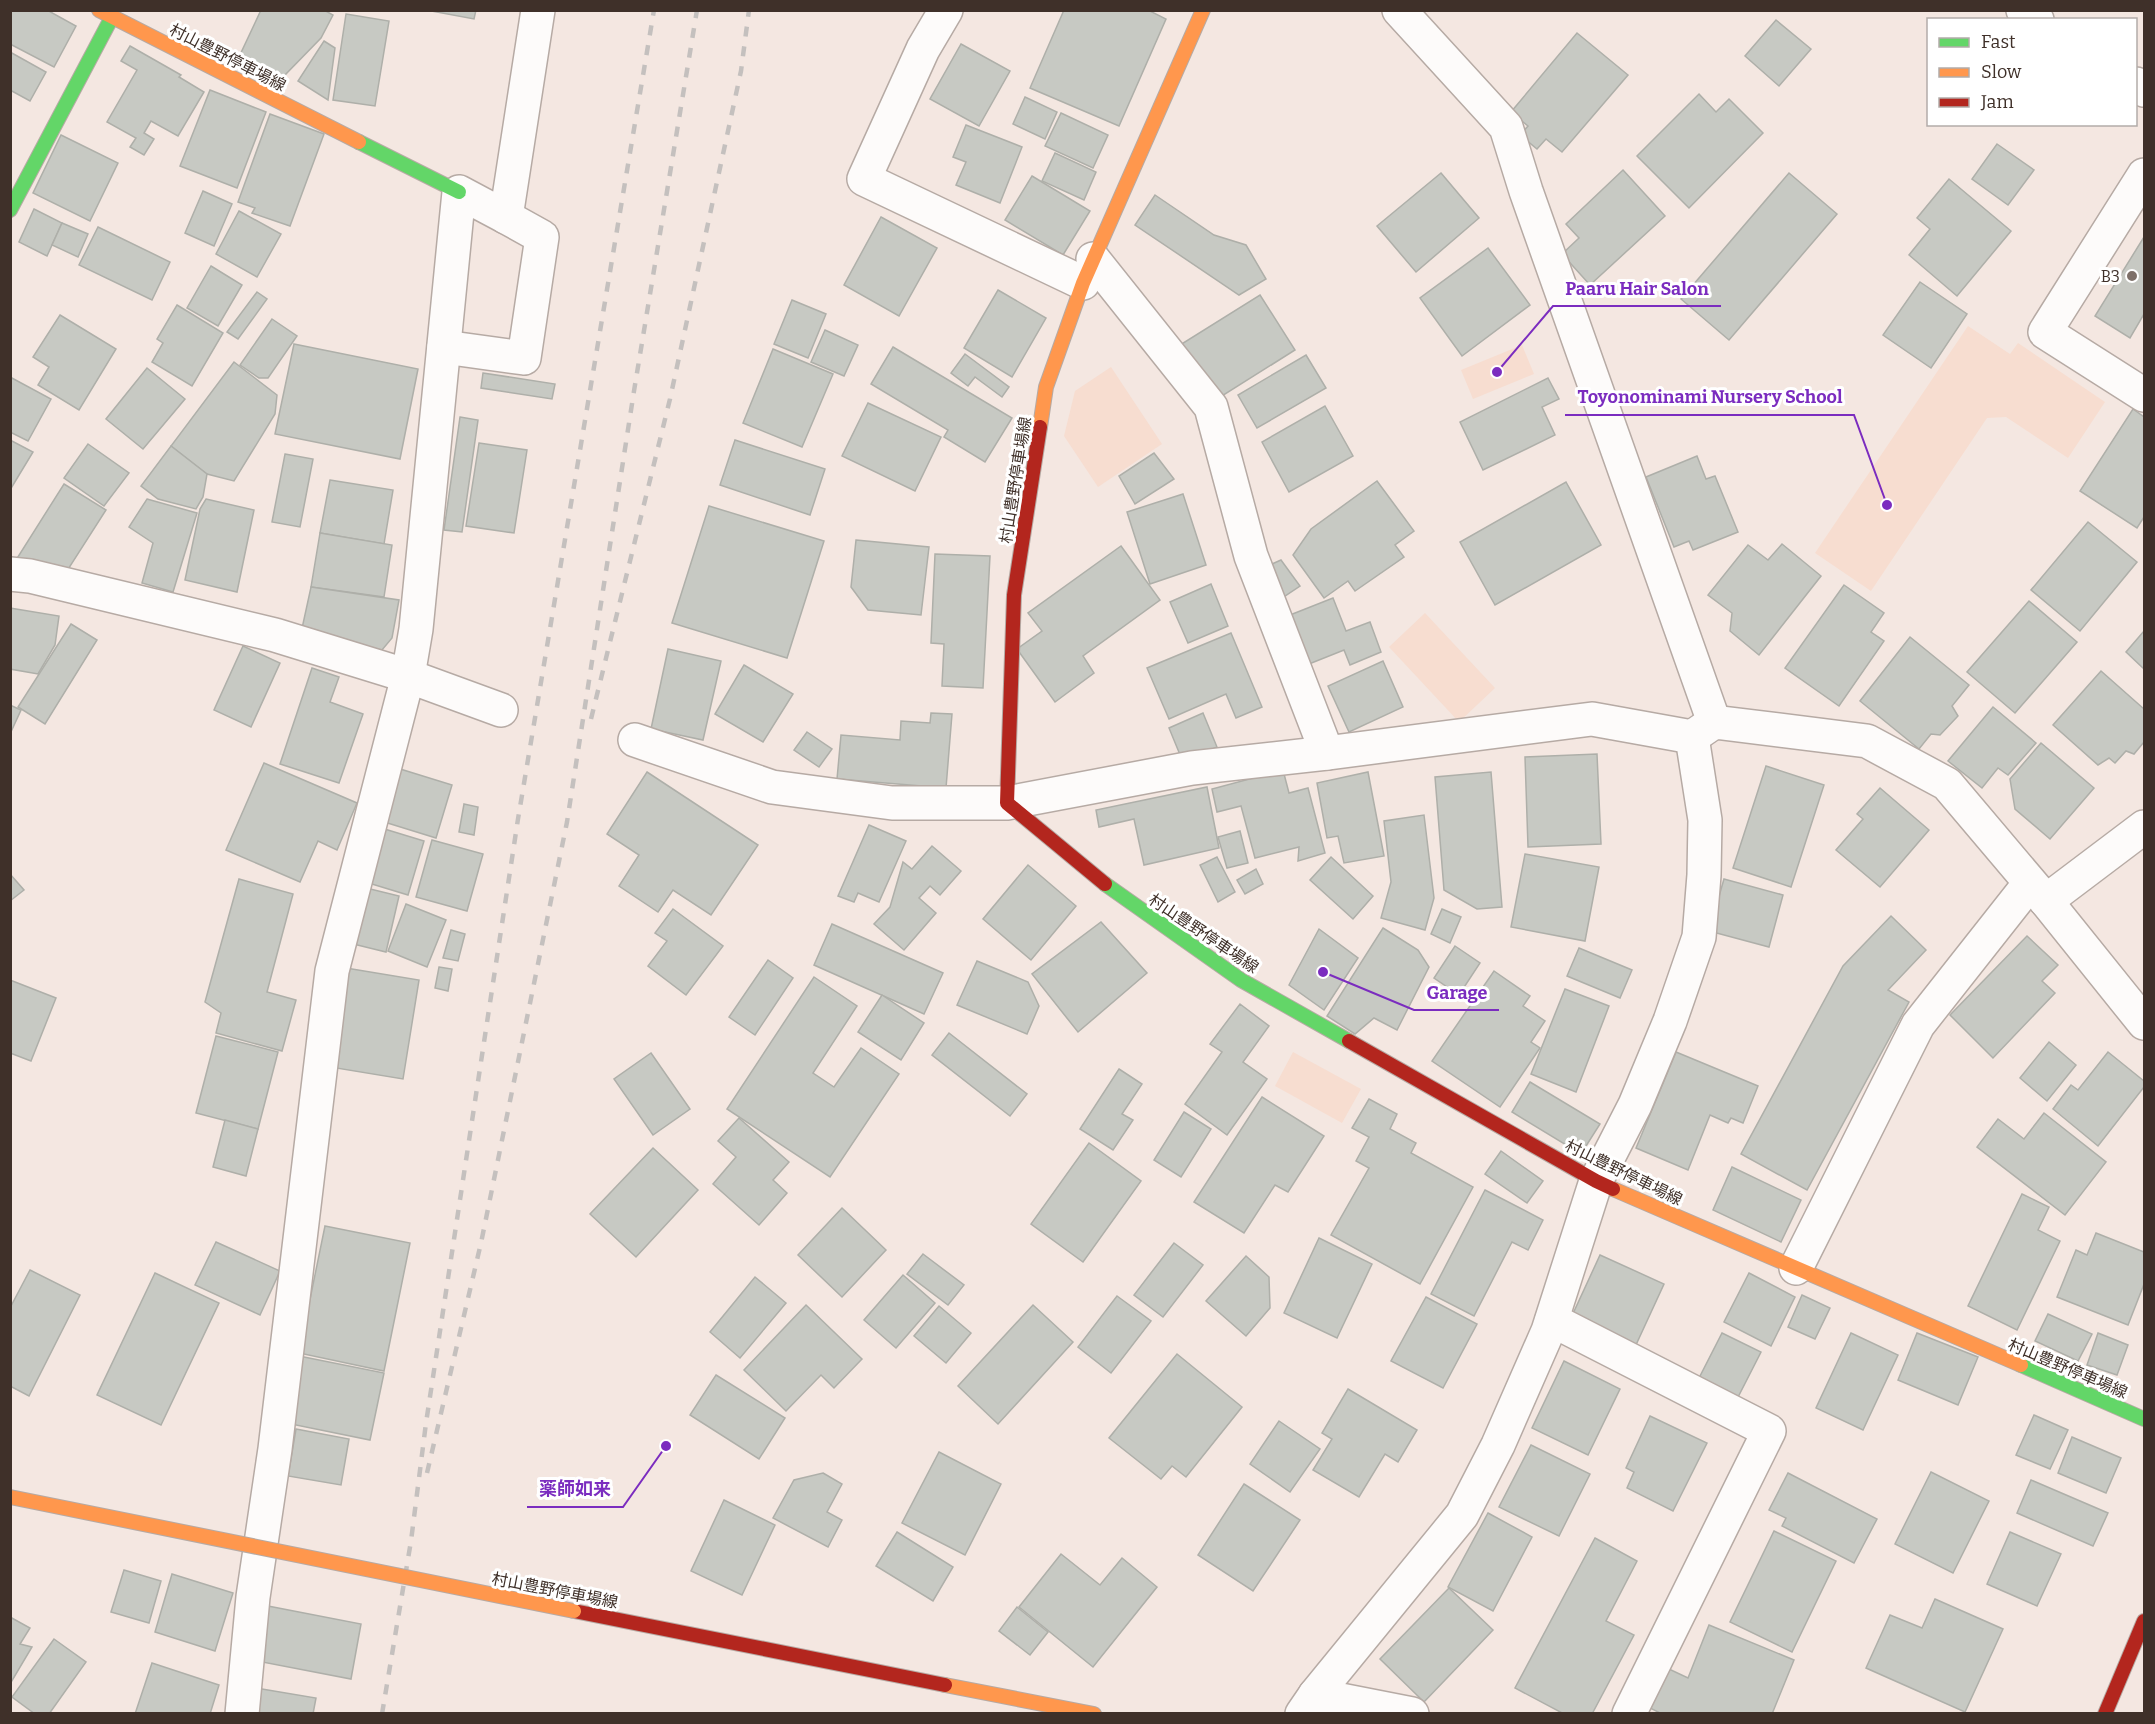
<svg xmlns="http://www.w3.org/2000/svg" width="2155" height="1724" font-family="Bitter,'Noto Sans JP',serif">
<rect width="100%" height="100%" fill="#f4e7e1"/>
<g fill="#f7ddd0">
<polygon points="1968,326 2010,354 2018,343 2105,402 2068,458 2006,417 1987,418 1871,591 1815,553"/>
<polygon points="1522,345 1534,374 1473,399 1461,370"/>
<polygon points="1111,367 1162,444 1098,487 1064,436 1075,391"/>
<polygon points="1425,613 1495,688 1459,722 1389,647"/>
<polygon points="1293,1052 1361,1089 1342,1123 1275,1086"/>
</g>
<g fill="#c7c9c3" stroke="#aeafa9" stroke-width="1.5">
<polygon points="10,10 47,10 76,26 54,67 10,44"/>
<polygon points="261,10 324,10 333,15 321,38 282,78 239,57"/>
<polygon points="426,10 476,10 474,19"/>
<polygon points="1064,10 1148,10 1166,19 1119,126 1030,88"/>
<polygon points="346,14 389,21 375,106 333,100"/>
<polygon points="1776,20 1811,49 1779,86 1745,56"/>
<polygon points="1577,33 1628,75 1562,152 1546,139 1537,149 1520,135 1528,126 1511,112"/>
<polygon points="324,41 335,48 328,100 298,81"/>
<polygon points="961,44 1010,71 979,126 930,99"/>
<polygon points="130,46 181,75 179,77 204,92 178,136 151,121 144,133 154,139 144,155 130,147 136,138 107,122 137,70 121,61"/>
<polygon points="10,52 46,72 30,101 10,90"/>
<polygon points="210,90 266,112 237,188 180,166"/>
<polygon points="1699,94 1716,112 1729,99 1763,133 1689,208 1637,156"/>
<polygon points="1025,97 1057,112 1045,139 1013,124"/>
<polygon points="1061,113 1108,135 1093,168 1045,146"/>
<polygon points="270,114 324,134 290,226 252,213 255,208 238,202"/>
<polygon points="966,125 1022,147 1000,203 956,185 966,162 953,157"/>
<polygon points="61,135 118,163 90,221 33,193"/>
<polygon points="1997,144 2034,170 2008,205 1972,179"/>
<polygon points="1055,153 1096,172 1084,200 1042,181"/>
<polygon points="1623,170 1665,216 1590,285 1562,254 1579,238 1566,224"/>
<polygon points="1441,173 1479,218 1416,272 1377,226"/>
<polygon points="1789,173 1837,214 1729,340 1681,299"/>
<polygon points="1032,176 1090,211 1063,255 1005,220"/>
<polygon points="1949,179 2011,231 1957,296 1909,255 1930,229 1917,218"/>
<polygon points="203,191 232,204 214,246 185,233"/>
<polygon points="1155,195 1214,235 1246,245 1266,279 1239,295 1135,225"/>
<polygon points="34,209 62,223 47,256 19,242"/>
<polygon points="239,211 281,234 257,277 216,254"/>
<polygon points="881,217 937,248 899,316 844,285"/>
<polygon points="62,223 88,234 78,257 52,245"/>
<polygon points="98,227 170,262 152,300 79,265"/>
<polygon points="2144,237 2144,314 2130,338 2095,316"/>
<polygon points="1488,248 1530,305 1462,356 1420,298"/>
<polygon points="211,266 242,285 218,326 187,308"/>
<polygon points="1920,282 1967,314 1931,368 1883,335"/>
<polygon points="998,290 1046,318 1012,377 964,348"/>
<polygon points="257,292 267,299 238,339 227,332"/>
<polygon points="1260,295 1295,350 1214,401 1180,345"/>
<polygon points="792,300 826,314 808,358 774,344"/>
<polygon points="177,305 223,333 192,386 152,362 163,343 157,339"/>
<polygon points="60,315 116,349 79,410 38,385 49,367 33,357"/>
<polygon points="272,319 297,336 268,378 259,378 240,365"/>
<polygon points="825,330 858,345 844,376 811,362"/>
<polygon points="294,344 418,369 400,459 275,434"/>
<polygon points="893,347 1012,418 985,462 944,437 948,430 871,384"/>
<polygon points="773,349 833,374 802,447 743,423"/>
<polygon points="965,354 1009,387 1002,397 975,377 968,386 951,373"/>
<polygon points="1306,355 1326,388 1257,428 1238,395"/>
<polygon points="234,362 277,395 275,414 234,481 207,474 171,446"/>
<polygon points="147,368 185,399 143,449 106,419"/>
<polygon points="483,373 555,384 552,399 481,388"/>
<polygon points="10,377 51,399 28,441 10,432"/>
<polygon points="1548,378 1559,399 1542,407 1555,435 1483,470 1460,422"/>
<polygon points="868,403 941,437 915,491 842,456"/>
<polygon points="1325,406 1353,456 1289,492 1262,442"/>
<polygon points="2133,409 2144,417 2144,517 2137,528 2080,491"/>
<polygon points="460,417 478,420 462,532 444,530"/>
<polygon points="10,440 33,452 10,490"/>
<polygon points="735,440 825,469 810,515 720,485"/>
<polygon points="479,443 527,450 514,533 466,526"/>
<polygon points="88,444 129,473 104,506 64,478"/>
<polygon points="171,446 207,474 203,497 196,509 158,499 141,486"/>
<polygon points="1154,453 1174,479 1135,504 1119,476"/>
<polygon points="285,454 313,459 300,527 272,522"/>
<polygon points="1697,456 1706,479 1715,476 1738,532 1693,550 1689,541 1674,547 1646,477"/>
<polygon points="330,480 393,490 384,544 320,533"/>
<polygon points="1377,481 1414,531 1395,545 1404,557 1355,591 1348,581 1324,598 1293,555 1311,529"/>
<polygon points="1566,482 1601,545 1495,605 1460,542"/>
<polygon points="64,484 106,510 67,571 16,560"/>
<polygon points="1183,494 1206,565 1150,584 1127,512"/>
<polygon points="147,499 197,513 173,592 142,583 153,543 129,527"/>
<polygon points="206,499 254,510 237,592 185,580 200,509"/>
<polygon points="709,506 824,541 787,658 672,623"/>
<polygon points="2088,522 2137,562 2080,631 2031,590"/>
<polygon points="320,533 392,545 384,597 311,587"/>
<polygon points="856,540 929,547 921,615 868,610 851,587"/>
<polygon points="1782,544 1821,576 1759,655 1730,631 1732,613 1708,595 1748,545 1768,560"/>
<polygon points="1121,546 1160,600 1083,656 1094,673 1055,702 1017,649 1042,631 1028,613"/>
<polygon points="935,554 990,556 983,688 942,686 944,644 931,643"/>
<polygon points="1281,560 1300,586 1276,602 1263,568"/>
<polygon points="1211,584 1228,626 1188,643 1170,602"/>
<polygon points="1844,585 1884,613 1871,632 1884,641 1839,706 1785,668"/>
<polygon points="311,587 399,600 392,638 377,656 301,633"/>
<polygon points="1333,598 1346,631 1370,622 1381,652 1350,665 1344,650 1304,666 1285,617"/>
<polygon points="2029,601 2077,642 2015,713 1967,672"/>
<polygon points="10,608 59,616 55,645 38,674 10,669"/>
<polygon points="71,624 97,640 45,724 18,707"/>
<polygon points="2144,631 2144,669 2126,652"/>
<polygon points="1231,633 1262,707 1236,718 1226,694 1169,719 1147,668"/>
<polygon points="1910,637 1969,685 1952,706 1958,716 1940,735 1931,734 1919,749 1860,701"/>
<polygon points="243,646 280,663 251,727 214,710"/>
<polygon points="668,649 721,661 703,740 651,729"/>
<polygon points="1383,661 1403,707 1349,732 1328,686"/>
<polygon points="744,665 793,694 763,742 715,714"/>
<polygon points="312,668 339,677 330,702 363,714 339,783 280,764"/>
<polygon points="2101,671 2144,709 2144,742 2134,754 2126,751 2115,763 2109,758 2098,765 2053,725"/>
<polygon points="10,705 21,710 10,734"/>
<polygon points="1993,707 2036,743 2008,775 1998,768 1982,788 1948,761"/>
<polygon points="931,713 952,714 946,788 837,779 841,735 900,740 901,721 930,723"/>
<polygon points="1203,713 1217,747 1183,762 1169,728"/>
<polygon points="807,732 832,749 819,767 794,750"/>
<polygon points="2041,743 2094,788 2050,839 2015,809 2010,779"/>
<polygon points="1597,754 1601,844 1528,847 1525,757"/>
<polygon points="264,763 357,803 337,850 318,841 300,882 226,850"/>
<polygon points="1766,766 1824,785 1791,887 1733,868"/>
<polygon points="397,768 452,785 436,838 381,821"/>
<polygon points="1283,770 1289,793 1308,788 1325,853 1298,861 1299,847 1255,858 1241,806 1217,812 1212,789"/>
<polygon points="647,772 758,845 711,915 673,890 658,912 619,886 639,855 607,834"/>
<polygon points="1368,772 1384,856 1344,863 1338,836 1327,838 1317,783"/>
<polygon points="1491,772 1502,907 1477,909 1444,890 1435,777"/>
<polygon points="1207,787 1219,848 1144,865 1134,819 1099,827 1096,810"/>
<polygon points="1880,788 1929,830 1880,887 1836,850 1863,819 1857,814"/>
<polygon points="464,804 478,807 474,835 459,832"/>
<polygon points="1424,815 1434,898 1425,930 1381,918 1391,882 1384,821"/>
<polygon points="869,825 906,841 879,902 858,893 854,902 838,896"/>
<polygon points="378,827 424,841 408,895 362,881"/>
<polygon points="1240,831 1248,863 1227,868 1218,837"/>
<polygon points="432,840 483,854 467,911 416,897"/>
<polygon points="932,846 961,871 940,895 930,886 919,898 936,913 904,950 874,924 890,907 903,862 912,869"/>
<polygon points="1525,854 1599,867 1585,941 1511,927"/>
<polygon points="1217,857 1235,892 1218,902 1200,865"/>
<polygon points="1331,857 1373,896 1353,919 1310,880"/>
<polygon points="1028,865 1076,906 1031,960 983,919"/>
<polygon points="1256,869 1263,884 1245,894 1237,880"/>
<polygon points="10,874 24,890 10,901"/>
<polygon points="239,879 293,894 267,992 296,1000 282,1051 216,1033 221,1013 205,1002"/>
<polygon points="1724,879 1783,895 1769,947 1709,931"/>
<polygon points="358,886 399,896 386,952 345,942"/>
<polygon points="406,904 446,920 427,967 388,951"/>
<polygon points="673,909 723,946 686,995 648,966 667,941 655,933"/>
<polygon points="1442,909 1461,917 1450,943 1431,934"/>
<polygon points="1891,916 1926,950 1888,990 1909,1002 1807,1190 1741,1154 1843,966"/>
<polygon points="1101,922 1147,973 1078,1032 1032,974"/>
<polygon points="832,924 943,973 924,1014 814,965"/>
<polygon points="1383,928 1418,950 1429,967 1397,1030 1374,1018 1355,1034 1327,1016"/>
<polygon points="1319,929 1358,958 1324,1010 1289,985"/>
<polygon points="451,930 465,934 458,961 443,958"/>
<polygon points="2027,936 2058,965 2042,981 2055,993 1993,1058 1950,1015"/>
<polygon points="1455,946 1480,963 1459,995 1434,978"/>
<polygon points="1579,948 1632,970 1620,998 1567,976"/>
<polygon points="768,960 793,978 755,1035 729,1017"/>
<polygon points="977,961 1028,982 1039,1006 1027,1034 957,1005"/>
<polygon points="439,967 452,969 448,991 435,988"/>
<polygon points="346,968 419,980 403,1079 330,1067"/>
<polygon points="1494,971 1530,996 1523,1006 1545,1021 1531,1042 1540,1048 1500,1107 1432,1061"/>
<polygon points="814,977 857,1006 813,1073 834,1087 861,1048 899,1074 830,1177 727,1109"/>
<polygon points="10,980 56,998 31,1061 10,1053"/>
<polygon points="1565,989 1609,1006 1576,1092 1531,1074"/>
<polygon points="882,995 924,1023 901,1060 858,1032"/>
<polygon points="1240,1004 1269,1026 1243,1062 1267,1079 1227,1135 1185,1104 1222,1052 1210,1044"/>
<polygon points="949,1033 1027,1094 1010,1116 932,1055"/>
<polygon points="216,1036 278,1052 258,1129 196,1113"/>
<polygon points="2049,1042 2076,1065 2047,1101 2020,1078"/>
<polygon points="1676,1052 1758,1086 1743,1123 1731,1118 1728,1123 1710,1115 1688,1170 1636,1148"/>
<polygon points="2108,1052 2144,1081 2144,1087 2098,1146 2053,1109 2071,1085 2078,1090"/>
<polygon points="651,1053 690,1109 653,1135 614,1079"/>
<polygon points="1119,1069 1142,1084 1122,1114 1133,1120 1113,1150 1080,1129"/>
<polygon points="1530,1082 1600,1124 1581,1154 1512,1112"/>
<polygon points="1262,1097 1324,1136 1288,1192 1275,1185 1244,1233 1194,1202"/>
<polygon points="1369,1099 1397,1114 1390,1129 1416,1143 1411,1153 1473,1187 1420,1284 1331,1235 1369,1168 1356,1161 1369,1137 1352,1128"/>
<polygon points="1184,1112 1211,1129 1181,1177 1154,1160"/>
<polygon points="2044,1113 2106,1162 2065,1215 1977,1147 1998,1119 2024,1139"/>
<polygon points="739,1118 789,1162 773,1180 787,1193 759,1225 713,1184 736,1157 718,1141"/>
<polygon points="225,1120 258,1129 246,1176 213,1167"/>
<polygon points="1089,1143 1141,1181 1083,1262 1031,1224"/>
<polygon points="653,1148 698,1190 636,1257 590,1214"/>
<polygon points="1501,1151 1543,1181 1527,1203 1485,1174"/>
<polygon points="1732,1167 1801,1200 1781,1242 1713,1210"/>
<polygon points="1485,1190 1543,1220 1528,1250 1512,1242 1474,1316 1431,1294"/>
<polygon points="2022,1194 2049,1207 2038,1230 2060,1241 2017,1330 1968,1306"/>
<polygon points="842,1208 886,1250 842,1297 798,1255"/>
<polygon points="325,1226 410,1243 384,1371 299,1353"/>
<polygon points="2096,1233 2144,1252 2144,1284 2128,1325 2057,1297 2076,1250 2087,1255"/>
<polygon points="1319,1238 1372,1264 1337,1338 1284,1313"/>
<polygon points="216,1242 280,1271 260,1315 195,1285"/>
<polygon points="1174,1243 1203,1265 1163,1317 1134,1295"/>
<polygon points="923,1254 964,1285 948,1305 907,1274"/>
<polygon points="1600,1255 1664,1284 1635,1347 1571,1318"/>
<polygon points="1246,1256 1269,1277 1270,1308 1246,1336 1206,1301"/>
<polygon points="30,1270 80,1295 29,1396 10,1386 10,1308"/>
<polygon points="155,1273 219,1303 161,1425 97,1395"/>
<polygon points="1749,1273 1795,1297 1771,1346 1724,1322"/>
<polygon points="903,1275 935,1303 896,1348 864,1320"/>
<polygon points="755,1277 786,1303 740,1358 710,1332"/>
<polygon points="1802,1295 1830,1308 1815,1339 1788,1327"/>
<polygon points="1117,1296 1151,1321 1111,1373 1078,1347"/>
<polygon points="1426,1297 1477,1324 1443,1388 1391,1361"/>
<polygon points="806,1305 862,1359 834,1388 821,1375 786,1411 744,1370"/>
<polygon points="1033,1305 1073,1342 998,1424 958,1386"/>
<polygon points="939,1306 971,1333 946,1363 914,1336"/>
<polygon points="2048,1314 2092,1334 2078,1361 2035,1341"/>
<polygon points="1722,1333 1761,1352 1735,1403 1696,1384"/>
<polygon points="1851,1333 1898,1355 1863,1430 1816,1408"/>
<polygon points="1917,1333 1978,1357 1958,1405 1898,1380"/>
<polygon points="2098,1333 2128,1345 2117,1375 2087,1365"/>
<polygon points="1177,1354 1242,1407 1186,1477 1172,1466 1161,1479 1109,1438"/>
<polygon points="299,1356 384,1373 370,1440 286,1423"/>
<polygon points="1564,1361 1620,1389 1588,1455 1532,1428"/>
<polygon points="716,1375 785,1418 759,1459 690,1415"/>
<polygon points="1348,1389 1417,1430 1398,1462 1385,1454 1359,1497 1313,1470 1332,1439 1322,1433"/>
<polygon points="2034,1415 2068,1430 2050,1469 2016,1455"/>
<polygon points="1650,1416 1707,1443 1673,1511 1627,1488 1634,1472 1626,1468"/>
<polygon points="1279,1421 1320,1449 1290,1492 1250,1464"/>
<polygon points="296,1429 349,1439 341,1485 288,1476"/>
<polygon points="2072,1437 2121,1458 2106,1493 2058,1473"/>
<polygon points="1531,1445 1590,1474 1559,1536 1499,1507"/>
<polygon points="939,1452 1001,1484 965,1555 902,1523"/>
<polygon points="1931,1472 1989,1501 1953,1573 1895,1544"/>
<polygon points="823,1473 842,1484 827,1512 842,1520 828,1547 773,1518 794,1480"/>
<polygon points="1788,1473 1877,1519 1854,1563 1782,1526 1786,1518 1769,1510"/>
<polygon points="2031,1480 2108,1513 2093,1546 2017,1513"/>
<polygon points="1244,1484 1300,1520 1253,1591 1198,1555"/>
<polygon points="724,1500 775,1525 742,1595 691,1571"/>
<polygon points="1488,1513 1532,1537 1493,1611 1448,1587"/>
<polygon points="1774,1531 1836,1561 1792,1652 1730,1622"/>
<polygon points="897,1532 953,1567 933,1601 876,1566"/>
<polygon points="2010,1532 2061,1554 2037,1606 1987,1584"/>
<polygon points="1595,1538 1637,1561 1606,1621 1634,1635 1592,1714 1564,1714 1515,1688"/>
<polygon points="1061,1554 1100,1585 1122,1558 1157,1587 1093,1667 1019,1607"/>
<polygon points="124,1570 161,1581 149,1623 111,1612"/>
<polygon points="172,1574 233,1593 215,1651 155,1632"/>
<polygon points="1449,1588 1493,1630 1424,1702 1380,1659"/>
<polygon points="1935,1599 2003,1629 1965,1712 1866,1668 1890,1615 1922,1628"/>
<polygon points="268,1606 361,1624 351,1679 257,1661"/>
<polygon points="1017,1607 1048,1632 1030,1655 999,1631"/>
<polygon points="10,1617 30,1628 20,1644 32,1647 10,1684"/>
<polygon points="1709,1625 1794,1660 1772,1714 1662,1714 1650,1708 1669,1669 1688,1678"/>
<polygon points="54,1639 86,1662 49,1714 35,1714 12,1697"/>
<polygon points="152,1663 219,1685 210,1714 135,1714"/>
<polygon points="256,1688 316,1698 313,1714 252,1714"/>
</g>
<g fill="none" stroke-linecap="round" stroke-linejoin="round">
<defs>
<g id="street">
<polyline points="946,10 923,49 864,179 1083,283"/>
<polyline points="1399,10 1506,127 1526,191 1714,722"/>
<polyline points="2023,10 2037,20"/>
<polyline points="2136,84 2144,90"/>
<polyline points="2144,175 2045,332 2144,395"/>
<polyline points="1093,259 1211,407 1251,556 1327,753"/>
<polyline points="444,347 524,358 542,237 506,217"/>
<polyline points="10,574 30,576 275,635 408,676 501,710"/>
<polyline points="635,740 772,787 892,803 1007,803 1192,768 1327,753 1592,719 1692,737 1714,722 1867,741 1947,784 2046,901 2144,1023"/>
<polyline points="2046,901 2144,827"/>
<polyline points="1796,1268 1918,1025 2030,883"/>
<polyline points="1552,1320 1769,1431 1629,1714"/>
<polyline points="1315,1695 1412,1714"/>
<polyline points="242,1714 253,1597 275,1449 332,971 408,676 416,629 459,192 506,217 538,10"/>
<polyline points="1302,1714 1315,1695 1462,1515 1498,1445 1548,1331 1596,1181 1635,1105 1670,1021 1699,937 1704,875 1705,820 1692,737"/>
</g>
<g id="fast">
<polyline points="359,142 459,192"/>
<polyline points="10,210 112,17"/>
<polyline points="1105,884 1241,980 1349,1041"/>
<polyline points="2021,1365 2144,1419"/>
</g>
<g id="slow">
<polyline points="99,10 359,142"/>
<polyline points="1040,427 1046,387 1083,283 1203,10"/>
<polyline points="1613,1189 2021,1365"/>
<polyline points="945,1685 1094,1714"/>
</g>
<g id="jam">
<polyline points="1040,427 1014,595 1007,803 1105,884"/>
<polyline points="1349,1041 1596,1181 1613,1189"/>
<polyline points="574,1611 945,1685"/>
<polyline points="2105,1714 2144,1621"/>
</g>
</defs>
<use href="#street" stroke="#b6aaa4" stroke-width="36"/>
<use href="#fast" stroke="#b6aaa4" stroke-width="16"/>
<use href="#slow" stroke="#b6aaa4" stroke-width="16"/>
<use href="#jam" stroke="#b6aaa4" stroke-width="16"/>
<use href="#street" stroke="#fdfbfa" stroke-width="33"/>
<use href="#fast" stroke="#63d668" stroke-width="14"/>
<use href="#slow" stroke="#ff974d" stroke-width="14"/>
<use href="#jam" stroke="#b3261e" stroke-width="14"/>
<g stroke="#c4c0be" stroke-width="4.5" stroke-dasharray="10 10" stroke-linecap="butt">
<polyline points="591,719 670,399 741,71 749,10"/>
<polyline points="427,1473 481,1243 567,822 634,391 697,10"/>
<polyline points="382,1714 411,1541 426,1423 518,819 654,10"/>
</g>
<defs>
<polyline id="slow-bridge" points="10,1497 574,1611"/>
</defs>
<use href="#slow-bridge" stroke="#b6aaa4" stroke-width="16" stroke-linecap="butt"/>
<use href="#slow-bridge" stroke="#ff974d" stroke-width="14"/>
</g>
<circle fill="#7e7069" stroke="#fff" stroke-width="2" cx="2132" cy="276" r="6"/>
<g text-anchor="middle" stroke-width="6" stroke-linejoin="round" paint-order="stroke">
<g font-size="16" fill="#3f3029" stroke="#fff">
<text transform="translate(228 57) rotate(27)" y="6">村山豊野停車場線</text>
<text transform="translate(1015 480) rotate(-81)" y="6">村山豊野停車場線</text>
<text transform="translate(1204 933) rotate(34)" y="6">村山豊野停車場線</text>
<text transform="translate(1624 1172) rotate(26)" y="6">村山豊野停車場線</text>
<text transform="translate(2068 1368) rotate(23)" y="6">村山豊野停車場線</text>
<text transform="translate(555 1590) rotate(11)" y="6">村山豊野停車場線</text>
</g>
<g font-size="16" fill="#3f3029" stroke="#fff" text-anchor="end">
<text x="2120" y="282">B3</text>
</g>
</g>
<path fill="none" stroke="#7b2cbf" stroke-width="2" d="M1497 372L1553 306H1721M1887 505L1854 415H1565M1323 972L1414 1010H1499M666 1446L623 1507H527"/>
<g fill="#7b2cbf" stroke="#fff" stroke-width="2">
<circle cx="1497" cy="372" r="6"/>
<circle cx="1887" cy="505" r="6"/>
<circle cx="1323" cy="972" r="6"/>
<circle cx="666" cy="1446" r="6"/>
</g>
<g font-size="18" text-anchor="middle" font-weight="bold" fill="#7b2cbf" stroke="#fff" stroke-width="6" stroke-linejoin="round" paint-order="stroke">
<text x="1637" y="295">Paaru Hair Salon</text>
<text x="1710" y="403">Toyonominami Nursery School</text>
<text x="1457" y="999">Garage</text>
<text x="575" y="1495">薬師如来</text>
</g>
<rect width="2155" height="1724" fill="none" stroke="#3f3029" stroke-width="24"/>
<rect x="1927" y="18" width="210" height="108" fill="#ffffff" stroke="#b2aca9" stroke-width="1.5"/>
<rect x="1939" y="38" width="30" height="9" fill="#63d668" stroke="#b2aca9" stroke-width="1.5"/>
<text x="1981" y="48" font-size="18" fill="#3f3029">Fast</text>
<rect x="1939" y="68" width="30" height="9" fill="#ff974d" stroke="#b2aca9" stroke-width="1.5"/>
<text x="1981" y="78" font-size="18" fill="#3f3029">Slow</text>
<rect x="1939" y="98" width="30" height="9" fill="#b3261e" stroke="#b2aca9" stroke-width="1.5"/>
<text x="1981" y="108" font-size="18" fill="#3f3029">Jam</text>
</svg>
